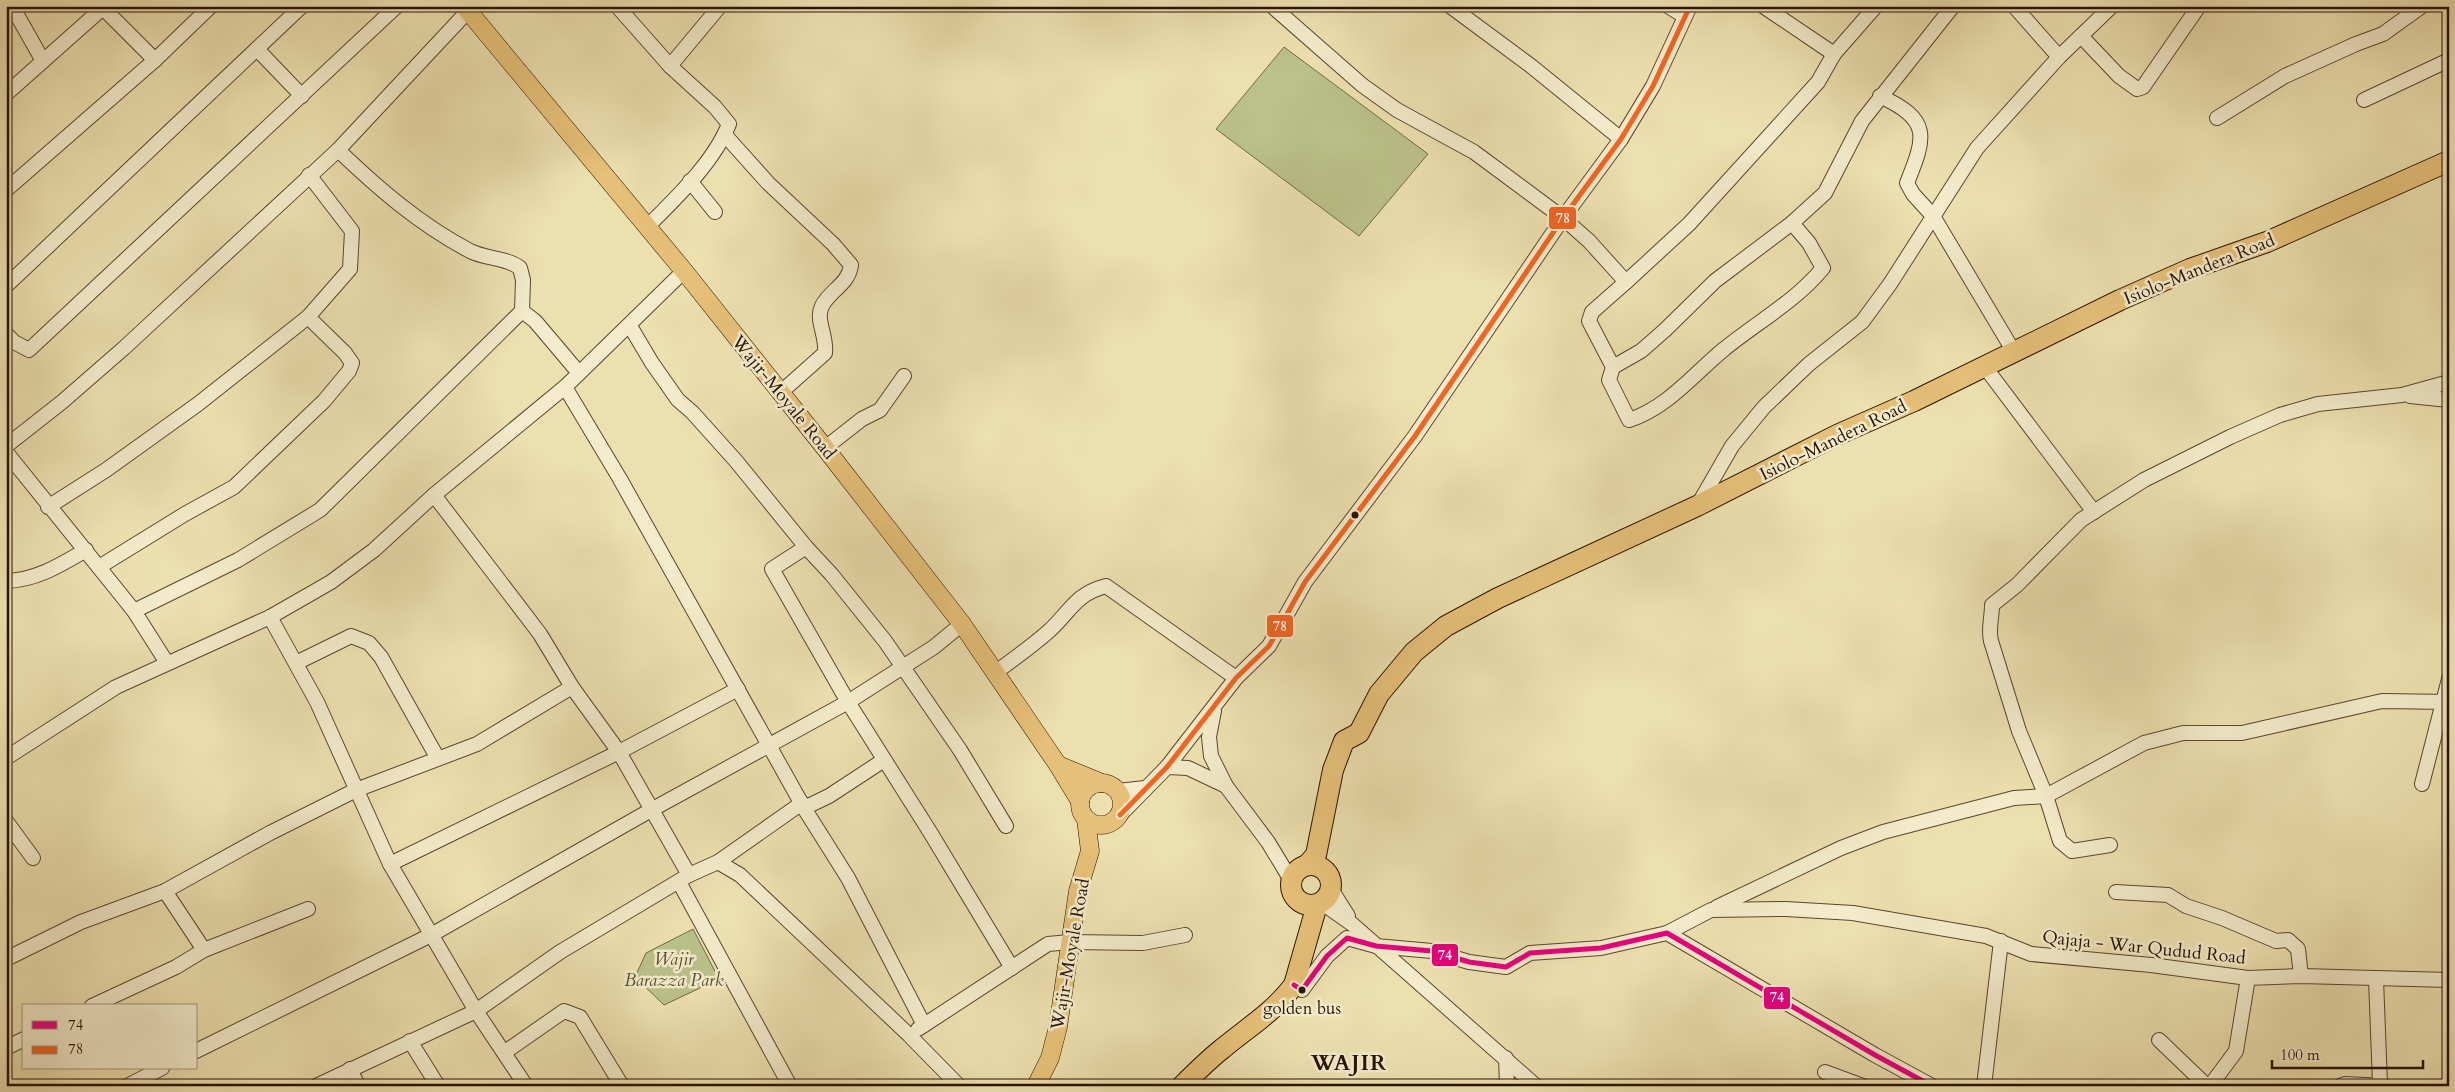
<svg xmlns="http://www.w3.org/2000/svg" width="2455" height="1092" font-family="Cardo,serif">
<rect width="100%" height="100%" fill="#ede0af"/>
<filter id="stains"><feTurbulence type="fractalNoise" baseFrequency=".004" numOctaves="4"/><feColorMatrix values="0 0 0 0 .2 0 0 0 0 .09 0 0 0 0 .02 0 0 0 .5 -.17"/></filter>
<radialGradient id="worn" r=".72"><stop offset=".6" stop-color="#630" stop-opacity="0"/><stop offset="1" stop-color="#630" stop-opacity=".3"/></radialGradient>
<g fill="#bac289" stroke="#726a46">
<polygon points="1284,47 1428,154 1359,236 1216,129"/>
<polygon points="693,929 719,979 664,1005 635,977 646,953"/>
</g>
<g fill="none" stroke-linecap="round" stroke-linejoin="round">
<defs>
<g id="minor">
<polyline points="16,6 17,15 43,61"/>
<path d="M617 6 670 66 715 107 729 124C714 162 676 198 647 227"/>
<polyline points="1272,6 1362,85 1397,110 1474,152 1563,218 1589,241 1626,282 1689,224 1818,82 1834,54 1876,6"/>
<polyline points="1450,6 1531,66 1621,139"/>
<polyline points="1668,6 1684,16"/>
<polyline points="1763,6 1834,54"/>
<polyline points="2014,6 2059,57"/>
<polyline points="103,8 155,60"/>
<polyline points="2081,36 2119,76 2137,89 2143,87 2199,6"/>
<polyline points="257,49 302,96"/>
<polyline points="670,66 720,6"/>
<polyline points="6,94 105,6"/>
<path d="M1880 96C1931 120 1926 136 1907 183L1913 194 1933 216 2014 352"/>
<polyline points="2364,100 2449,60"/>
<polyline points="2217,118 2285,76 2356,44 2383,34 2422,6"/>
<path d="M725 135 768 183 833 244 851 265C849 284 830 290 822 306 815 320 827 335 825 353L780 393"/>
<path d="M338 150C379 189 419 224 470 251 486 259 508 258 520 268L523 280 522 311 535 321 579 373"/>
<polyline points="690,181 715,212"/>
<polyline points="6,190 155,60 211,6"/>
<path d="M1626 282 1592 312 1589 321 1613 367 1609 380 1629 420C1667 408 1694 374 1723 350 1757 322 1795 302 1823 268L1809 243 1792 223"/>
<polyline points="6,286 302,6"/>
<polyline points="630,326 652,363 678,400 692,412 736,461 806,547 832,575 885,641 960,750 1006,826"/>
<polyline points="6,334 14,342 29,350 397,6"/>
<polyline points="1613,367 1641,351 1665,330 1715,281 1792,223 1825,193 1862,121 1953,6"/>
<polyline points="1985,367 2094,512"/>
<polyline points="565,387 620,479 804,808 848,878 924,1025"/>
<polyline points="2410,396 2449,400"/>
<polyline points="6,446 62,402 124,348 338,150 468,11"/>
<polyline points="825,448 862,419 880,410 904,376"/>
<polyline points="6,452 134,611 167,663"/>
<polyline points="434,495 540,634 572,687 619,752 689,875"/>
<polyline points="1698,505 1732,446 1764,407 1809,364 1862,322 1890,284 1977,148 2059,57 2112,6"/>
<polyline points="48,507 106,470 198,404 308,317 350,269 352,231 309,175"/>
<polyline points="806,547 772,569 848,702 930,832 1012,968"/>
<polyline points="99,567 185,514 234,487 324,401 349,371 352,363 345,353 308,317"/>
<path d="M6 581C37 580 60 565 86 550"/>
<polyline points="134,611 238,560 320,510 522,311"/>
<polyline points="270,617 317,702 390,864 476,1011 526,1086"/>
<polyline points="296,663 351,636 369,643 381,657 437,757"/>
<path d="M996 672C1014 659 1032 646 1049 631 1070 612 1075 594 1106 586L1236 678"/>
<polyline points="1214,711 1209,737 1211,756 1226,786 1268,842 1291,880"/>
<polyline points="6,758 116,687 270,617 331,582 374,550 434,495 565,387 684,271"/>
<polyline points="1167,767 1188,768 1226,786"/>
<polyline points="2422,784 2449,679"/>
<polyline points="1118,791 1145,788"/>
<polyline points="804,808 829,796 884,760"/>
<polyline points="1120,815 1167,767 1236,678 1269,646 1305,582 1415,436 1563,218 1621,139 1653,86 1690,6"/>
<polyline points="6,821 33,858"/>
<path d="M2110 845 2072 851 2060 841 2046 796 2019 731 1991 641C1988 629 1992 618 1992 605L2017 585 2081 520 2144 480 2230 437 2280 415 2318 404 2402 395 2449 382"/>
<polyline points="718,862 802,803"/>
<polyline points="390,864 619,752 738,689"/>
<polyline points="679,882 790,1086"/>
<polyline points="1331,889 1348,916"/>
<polyline points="165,891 204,950"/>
<polyline points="2116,892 2168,895 2186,906 2222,918 2276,941 2288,940 2298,949 2301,976"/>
<polyline points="1322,903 1352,924 1536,1086"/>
<polyline points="1717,907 1841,848 1883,832 2014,798 2046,796 2144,743 2183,733 2242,733 2382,701 2449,702"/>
<polyline points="1667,933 1711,910 1786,909 1853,913 1986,936 2031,954 2151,965 2248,978 2301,976 2449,980"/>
<polyline points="6,959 81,922 165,891 270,833 356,790 477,744 572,687"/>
<polyline points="2376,979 2380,1084"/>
<polyline points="1294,985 1302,990 1327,956 1347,938 1376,946 1432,951 1469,962 1506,967 1530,953 1601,948 1667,933 1875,1055 1932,1086"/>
<polyline points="92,1006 176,967 204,950 308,909"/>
<polyline points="918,1029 1048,944 1070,942 1143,943 1185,935"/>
<polyline points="2159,1040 2207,1086"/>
<polyline points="410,1041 438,1086"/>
<polyline points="6,1048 24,1039"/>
<polyline points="196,1051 431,935 651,810 848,702 934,647 962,624"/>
<polyline points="505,1052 564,1011 580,1017 622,1086"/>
<polyline points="1506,1058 1507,1086"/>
<polyline points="350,1069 358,1086"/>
<polyline points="1825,1072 1863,1086"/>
<polyline points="127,1086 162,1068"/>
<polyline points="316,1086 476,1011 560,952 689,875 718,862 740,875 909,1035 959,1086"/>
<polyline points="1984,1086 2001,941"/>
<polyline points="2210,1086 2236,1051 2248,978"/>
<polyline points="2340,1086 2345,1084 2384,1086"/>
</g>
<g id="major">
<polyline points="464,6 684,271 825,448 962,624 1058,765 1080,801"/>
<polyline points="1058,765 1102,783"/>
<circle cx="1101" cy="804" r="21"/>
<polyline points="1036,1086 1050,1058 1058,1027 1078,891 1090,851 1086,819"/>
</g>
<g id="highway">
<circle cx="1311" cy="885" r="20"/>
<polyline points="1307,865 1316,855 1333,770 1344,741 1359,733 1379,694 1414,652 1446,626 1498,598 1697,506 1837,435 1914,401 2120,300 2190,269 2267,242 2449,161"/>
<path d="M1182 1086C1195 1073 1208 1060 1222 1049 1247 1028 1274 1012 1294 985L1317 905"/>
</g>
</defs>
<use href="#minor" stroke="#5a462f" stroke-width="16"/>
<use href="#major" stroke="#291304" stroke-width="19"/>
<use href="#highway" stroke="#291304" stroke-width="22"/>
<use href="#minor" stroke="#f3ebcb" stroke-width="14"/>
<use href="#major" stroke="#e6c078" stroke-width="18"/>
<use href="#highway" stroke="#e6c078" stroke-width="20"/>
<defs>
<polyline id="bus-1" points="1294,985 1302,990 1327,956 1347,938 1376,946 1432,951 1469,962 1506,967 1530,953 1601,948 1667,933 1875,1055 1932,1086"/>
<polyline id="bus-2" points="1120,815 1167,767 1236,678 1269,646 1305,582 1415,436 1563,218 1621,139 1653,86 1690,6"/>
</defs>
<use href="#bus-1" stroke="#f3ebcb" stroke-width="9"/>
<use href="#bus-2" stroke="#f3ebcb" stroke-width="9"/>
<use href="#bus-1" stroke="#e5007d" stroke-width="5"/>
<use href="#bus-2" stroke="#f26522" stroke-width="5"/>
</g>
<g fill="#291304" stroke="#f3ebcb" stroke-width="2">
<circle cx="1355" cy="515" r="4.5"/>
<circle cx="1302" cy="990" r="4.5"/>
</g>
<g text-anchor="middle" stroke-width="5" stroke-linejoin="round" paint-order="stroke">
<g font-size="17" fill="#291304" stroke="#f3ebcb">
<text x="1302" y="1014">golden bus</text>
</g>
<g font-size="18" fill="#291304" stroke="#f3ebcb">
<text transform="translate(2199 269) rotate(-22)" y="6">Isiolo-Mandera Road</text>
<text transform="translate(784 397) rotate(51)" y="6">Wajir-Moyale Road</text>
<text transform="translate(1833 440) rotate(-26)" y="6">Isiolo-Mandera Road</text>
<text transform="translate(2144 947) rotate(6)" y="6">Qajaja - War Qudud Road</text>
<text transform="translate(1070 954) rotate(-80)" y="6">Wajir-Moyale Road</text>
</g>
<g font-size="18" font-style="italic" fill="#5c5033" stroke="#f3ebcb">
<text x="674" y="965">Wajir<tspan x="674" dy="21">Barazza Park</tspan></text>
</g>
<g font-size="22" font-weight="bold" letter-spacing="1" fill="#291304" stroke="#f3ebcb">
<text x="1349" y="1070">WAJIR</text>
</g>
</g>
<g stroke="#f3ebcb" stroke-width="2">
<rect x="1548" y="206" width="29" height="24" rx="5" fill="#f26522"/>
<rect x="1266" y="614" width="28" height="24" rx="5" fill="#f26522"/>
<rect x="1431" y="943" width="28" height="24" rx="5" fill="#e5007d"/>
<rect x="1763" y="986" width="28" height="24" rx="5" fill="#e5007d"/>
</g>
<g font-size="14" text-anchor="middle" font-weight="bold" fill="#fff">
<text x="1563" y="223">78</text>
<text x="1280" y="631">78</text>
<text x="1445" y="960">74</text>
<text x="1777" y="1002">74</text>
</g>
<rect width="2455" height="1092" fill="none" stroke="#ede0af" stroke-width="25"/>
<rect x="8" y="8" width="2440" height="1077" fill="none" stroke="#291304" stroke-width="2.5"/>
<rect x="12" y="12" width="2430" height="1067" fill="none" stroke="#291304"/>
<rect x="22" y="1004" width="175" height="65" fill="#f3ebcb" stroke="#a2957b"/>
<rect x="32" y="1021" width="25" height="8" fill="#e5007d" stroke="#a2957b"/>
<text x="68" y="1030" font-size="15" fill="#291304">74</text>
<rect x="32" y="1046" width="25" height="8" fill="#f26522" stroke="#a2957b"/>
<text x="68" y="1054" font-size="15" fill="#291304">78</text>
<path d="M2272 1060v8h151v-8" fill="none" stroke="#291304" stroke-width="2.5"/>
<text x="2280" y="1060" font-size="15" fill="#291304" stroke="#f3ebcb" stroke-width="4" paint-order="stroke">100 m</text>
<rect width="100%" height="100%" filter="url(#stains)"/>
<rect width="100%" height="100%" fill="url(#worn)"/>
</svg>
